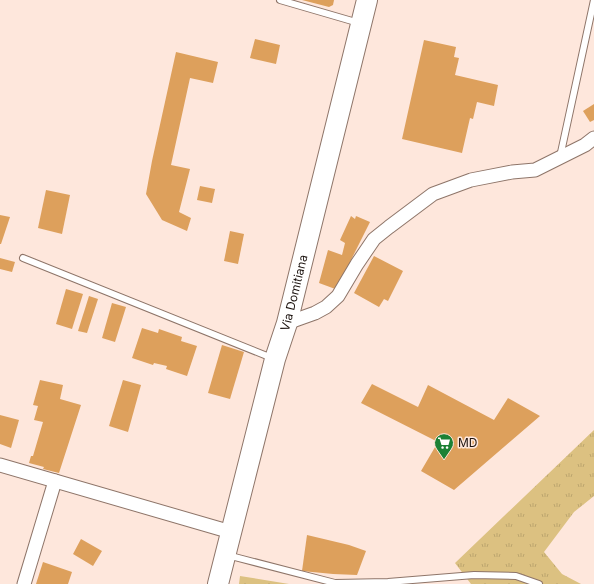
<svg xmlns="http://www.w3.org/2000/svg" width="594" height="584" font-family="Inter,sans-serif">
<defs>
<pattern id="grass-tufts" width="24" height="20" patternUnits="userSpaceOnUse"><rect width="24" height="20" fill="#dcc181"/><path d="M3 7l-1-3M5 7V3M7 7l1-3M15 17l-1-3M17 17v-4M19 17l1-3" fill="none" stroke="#bca56e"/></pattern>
</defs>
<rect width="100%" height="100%" fill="#fee7dc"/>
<g fill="url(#grass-tufts)">
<polygon points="594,430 594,496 574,512 544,552 562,574 581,584 471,584 455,563"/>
<polygon points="240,576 289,584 239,584"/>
</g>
<g fill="#dda05c">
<polygon points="302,0 334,0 333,5 329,7"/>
<polygon points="255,39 280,45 276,64 250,58"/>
<polygon points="424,40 456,47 454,57 459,58 455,75 498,85 494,106 477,102 473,119 470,118 462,153 402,139"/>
<polygon points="176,52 218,62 213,83 190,78 171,165 190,169 179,212 191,218 187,231 162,220 146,194 152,161"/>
<polygon points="594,104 594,120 590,122 583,111"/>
<polygon points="200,186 215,189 212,203 197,200"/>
<polygon points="46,190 70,195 62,234 38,228"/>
<polygon points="0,215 10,217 1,244 0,244"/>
<polygon points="351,216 355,219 356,216 370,222 352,258 338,290 319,283 328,250 342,255 345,243 340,240"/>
<polygon points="230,231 244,234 238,264 224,261"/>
<polygon points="374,256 403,271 388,301 384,299 379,307 354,293"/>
<polygon points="0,258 15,262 12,272 0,269"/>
<polygon points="66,289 83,294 72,329 56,324"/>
<polygon points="89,296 98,299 87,333 78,331"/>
<polygon points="112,303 126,307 115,342 102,338"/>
<polygon points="142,328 158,333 159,329 182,337 181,341 197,346 187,376 166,369 167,366 154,363 153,365 132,358"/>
<polygon points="222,345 244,352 230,399 208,393"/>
<polygon points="40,380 63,385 60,399 81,405 59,473 43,469 44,467 29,463 31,456 33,456 43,422 34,420 38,406 33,405"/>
<polygon points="123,380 141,385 128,432 109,426"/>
<polygon points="372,384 418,407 428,385 494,420 508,398 540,416 454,490 421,471 438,442 361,403"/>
<polygon points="0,415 19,420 11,448 0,444"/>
<polygon points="307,535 349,545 366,551 357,575 333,574 302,571"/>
<polygon points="81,539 102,551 93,566 73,554"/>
<polygon points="43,562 72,572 68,584 36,584"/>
</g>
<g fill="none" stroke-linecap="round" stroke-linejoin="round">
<defs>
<g id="lane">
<polyline points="280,0 359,23"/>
<polyline points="560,157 594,0"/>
<polyline points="23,258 272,358"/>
<polyline points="227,555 335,583 388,582 474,575 516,576 539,584"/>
</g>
<g id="street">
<polyline points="287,323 315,313 326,307 338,296 357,264 374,239 389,227 433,194 471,180 512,172 535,170 585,145 594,138"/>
<polyline points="0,465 231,532"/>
<polyline points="24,584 55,481"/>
</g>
<g id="primary">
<path id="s1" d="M218 584 275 359 287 323 367 0"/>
</g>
</defs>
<use href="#lane" stroke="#8e7569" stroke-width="8"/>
<use href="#street" stroke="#8e7569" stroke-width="15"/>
<use href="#primary" stroke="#8e7569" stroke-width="22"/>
<use href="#lane" stroke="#fff" stroke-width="6"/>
<use href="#street" stroke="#fff" stroke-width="13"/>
<use href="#primary" stroke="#fff" stroke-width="20"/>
</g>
<defs>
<symbol id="supermarket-pin" viewBox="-11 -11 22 30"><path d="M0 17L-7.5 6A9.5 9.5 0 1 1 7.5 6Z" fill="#1c8135" stroke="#fee7dc"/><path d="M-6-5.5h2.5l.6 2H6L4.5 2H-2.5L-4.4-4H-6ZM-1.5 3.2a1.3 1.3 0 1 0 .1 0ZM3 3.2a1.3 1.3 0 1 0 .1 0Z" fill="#fff"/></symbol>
</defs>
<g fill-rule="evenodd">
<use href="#supermarket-pin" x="433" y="432" width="22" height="30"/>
</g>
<g text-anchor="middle" stroke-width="3" stroke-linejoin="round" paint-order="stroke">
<g font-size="12" fill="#1c130f" stroke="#fee7dc">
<text dy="4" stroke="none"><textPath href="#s1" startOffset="301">Via Domitiana</textPath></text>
</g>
<g font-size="12" fill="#1c130f" stroke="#fee7dc" text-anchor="start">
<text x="458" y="447">MD</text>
</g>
</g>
</svg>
